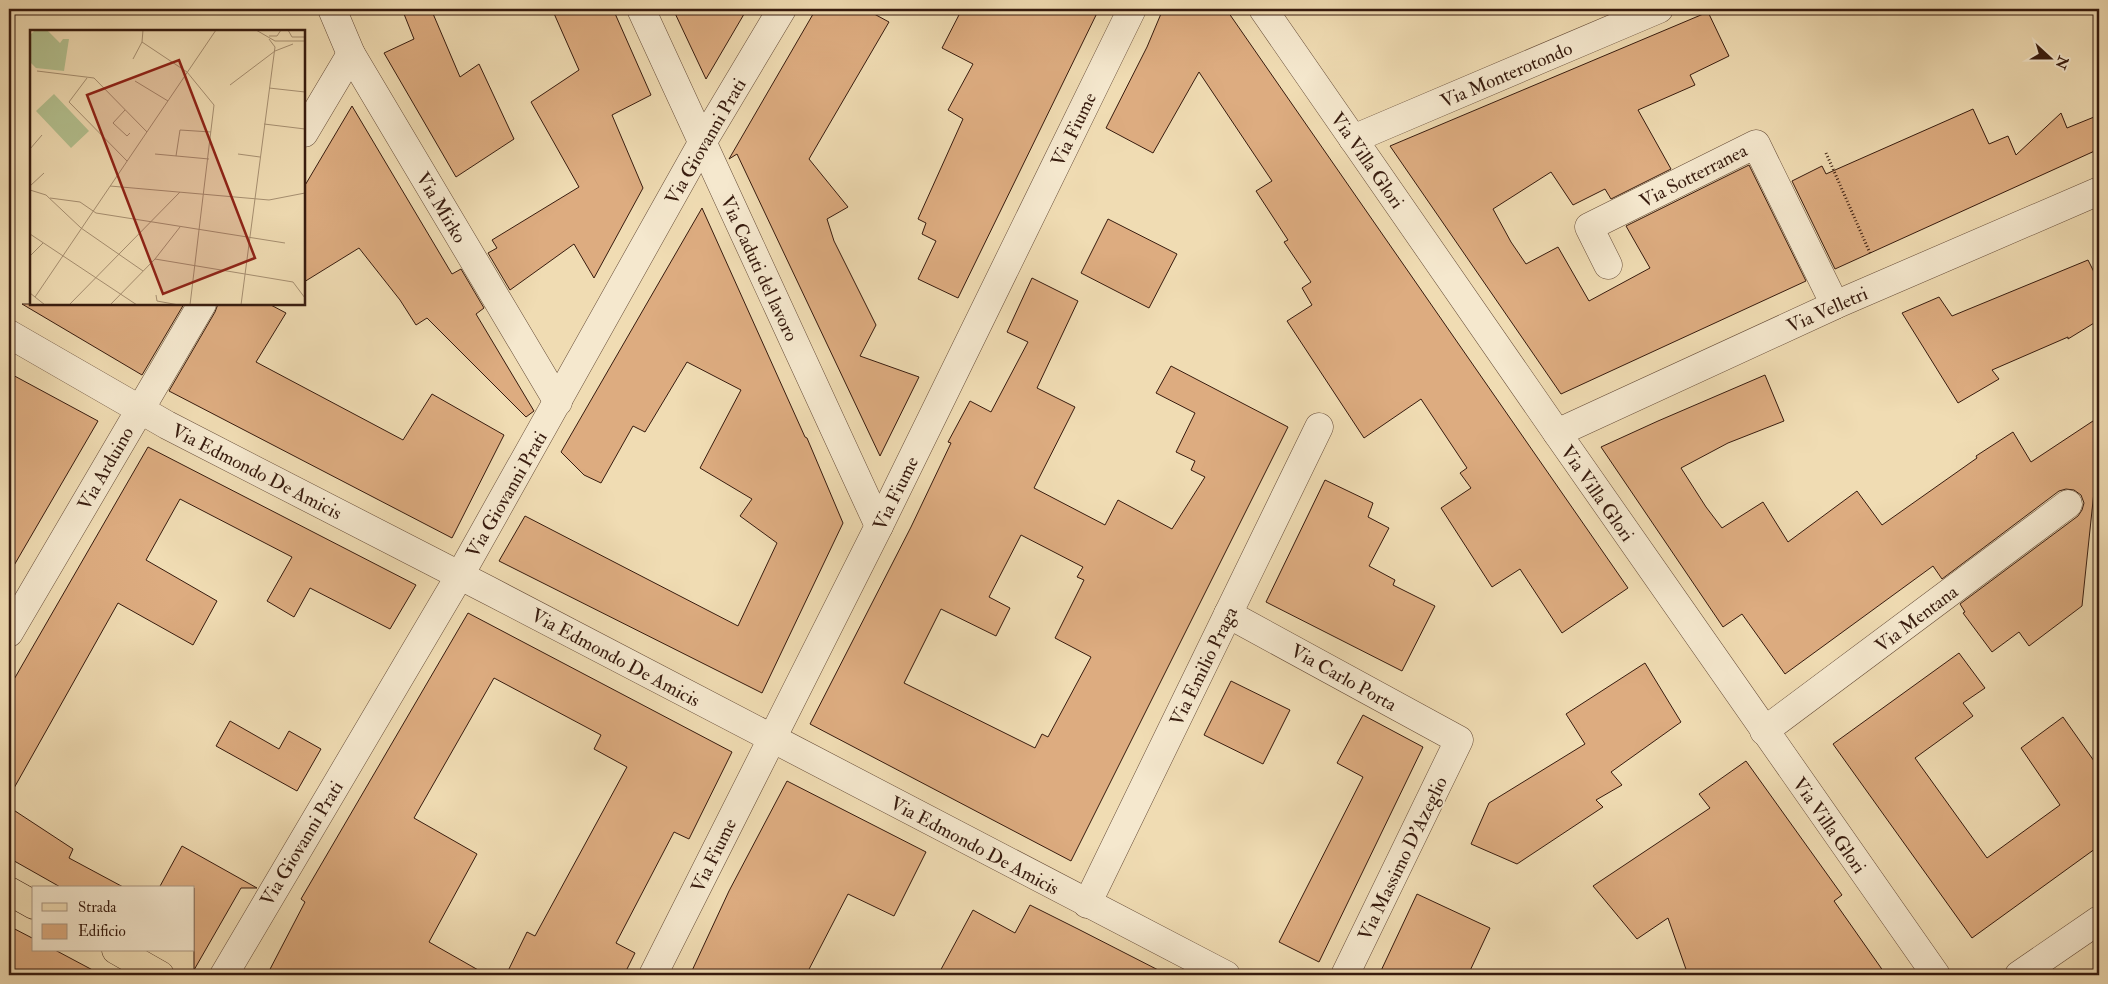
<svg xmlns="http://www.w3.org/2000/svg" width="2108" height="984" font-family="'IM FELL Double Pica',serif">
<rect width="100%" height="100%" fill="#f0dcb3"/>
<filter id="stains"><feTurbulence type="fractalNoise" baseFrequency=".004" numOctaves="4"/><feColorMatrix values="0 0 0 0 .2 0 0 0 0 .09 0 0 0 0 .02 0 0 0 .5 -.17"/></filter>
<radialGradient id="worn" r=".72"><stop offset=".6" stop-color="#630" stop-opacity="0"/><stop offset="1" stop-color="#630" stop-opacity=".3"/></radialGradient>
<g fill="#ddac80" stroke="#371b0e" fill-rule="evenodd">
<polygon points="402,9 431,9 460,77 479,64 514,139 456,177 384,53 414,39"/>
<polygon points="552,9 613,9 651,95 612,115 643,188 594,278 574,244 510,290 488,253 497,248 492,240 579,187 531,102 579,70"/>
<polygon points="673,9 747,9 706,79"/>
<polygon points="816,9 865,9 889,22 809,159 848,207 827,219 834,241 876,325 860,356 919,377 880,456 737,154 729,159"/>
<polygon points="962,9 1099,9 958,298 918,279 936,241 922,234 926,223 918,219 963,119 948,110 973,64 942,48"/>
<polygon points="1163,9 1226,9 1628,588 1562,633 1520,569 1492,587 1441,508 1471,488 1460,473 1467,468 1421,399 1364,438 1287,321 1312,305 1302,288 1311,282 1284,242 1288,240 1256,191 1272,181 1199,72 1153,153 1106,128 1147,47"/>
<polygon points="1708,12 1729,56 1690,75 1695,85 1638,110 1671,169 1611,199 1605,189 1573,205 1551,172 1493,209 1511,242 1526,264 1558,247 1589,301 1650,268 1626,226 1749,165 1806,281 1561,394 1390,146"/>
<polygon points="352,106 452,274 461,269 484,308 476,314 534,411 526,417 427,318 416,325 400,300 359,248 304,282 304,187"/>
<polygon points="1973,109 1989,144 2008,136 2016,155 2061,113 2067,128 2099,115 2099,149 1835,269 1792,181 1822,166 1826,174"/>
<polygon points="702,208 805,437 807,438 843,523 762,693 499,561 525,516 738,626 777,543 740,516 752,499 700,468 741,390 687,362 645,432 633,426 601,483 584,475 561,452"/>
<polygon points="1108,219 1177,254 1149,308 1081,273"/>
<polygon points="2088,260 2099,282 2099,320 2068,339 2068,337 1992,370 1999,379 1958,403 1902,313 1939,297 1952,316"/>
<path d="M1032 278 1078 301 1037 388 1075 407 1034 488 1105 525 1118 500 1172 529 1205 477 1191 470 1195 461 1176 452 1195 413 1156 393 1171 366 1288 427 1071 861 810 724 911 527 951 443 948 442 970 401 991 412 1028 342 1007 332ZM1021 535 1083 567 1077 577 1084 580 1055 638 1091 657 1048 737 1042 734 1035 748 904 683 941 609 996 636 1010 608 989 597Z"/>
<polygon points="22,304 184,304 142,375"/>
<polygon points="218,304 269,304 286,313 256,362 403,440 432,394 504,435 452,538 169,391 215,312"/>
<polygon points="9,373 98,421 9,574"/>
<polygon points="1765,375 1784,421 1728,443 1681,468 1706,507 1722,528 1763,502 1788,542 1857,491 1882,525 1977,458 1976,456 2013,432 2031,462 2099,417 2099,444 2082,606 2029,646 2019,632 1992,652 1963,613 1965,612 1960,604 2078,516 2082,510 2084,503 2081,495 2074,490 2066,489 2059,491 1942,579 1933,566 1785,674 1742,614 1723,627 1601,447 1658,421"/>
<polygon points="148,447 416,585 390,629 310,588 294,617 267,601 292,557 180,499 146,560 217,601 193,645 118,603 9,797 9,688"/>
<polygon points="1325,480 1373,503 1368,517 1389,528 1369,566 1395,580 1393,585 1435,606 1402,671 1266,602"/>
<polygon points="468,613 732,752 689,839 674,832 616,943 635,953 624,975 506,975 527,932 535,936 627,767 594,749 601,735 494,678 414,818 477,854 429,942 487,975 267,975 305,902 301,899"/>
<polygon points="1959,653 1985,688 1963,703 1973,716 1915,758 1987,858 2060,805 2021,748 2063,717 2099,768 2099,846 1972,938 1833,744"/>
<polygon points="1645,663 1681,722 1611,772 1622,785 1596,800 1603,807 1517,864 1471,844 1489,803 1585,744 1566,714"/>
<polygon points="1231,681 1290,710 1263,764 1204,735"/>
<polygon points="1363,715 1423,747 1319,962 1279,942 1363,777 1337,763"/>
<polygon points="230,721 279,749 289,731 321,749 297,791 216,746"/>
<polygon points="1746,761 1842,895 1834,901 1886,975 1688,975 1668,918 1637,939 1593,886 1710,808 1699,794"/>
<polygon points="787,781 926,852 894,916 848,894 806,975 690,975 729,891"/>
<polygon points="9,807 73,849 69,858 125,888 62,888 9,858"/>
<polygon points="182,846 257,888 241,888 194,970 194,888 159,888"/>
<polygon points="1417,894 1490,928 1468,975 1379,975"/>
<polygon points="1030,905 1078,929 1168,975 938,975 973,910 1015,933"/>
<polygon points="9,926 34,939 34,950 55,950 102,975 9,975"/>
</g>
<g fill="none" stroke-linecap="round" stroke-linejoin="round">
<defs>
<g id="minor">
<polyline points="332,9 351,54 558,402"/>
<polyline points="641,9 879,526"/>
<polyline points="1263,9 1557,433 1936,975"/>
<polyline points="304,133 351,54"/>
<polyline points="1353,139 1659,9"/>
<polyline points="1608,265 1589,227 1756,144 1835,305"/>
<polyline points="9,334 167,425 488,590 1226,975"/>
<polyline points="1557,433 1835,305 2099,191"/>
<polyline points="1228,614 1459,740 1345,975"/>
<polyline points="9,633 202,304"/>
<polyline points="1764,731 2068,504"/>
<polyline points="1087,904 1319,427"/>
<polyline points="224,975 460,575 702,143 782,9"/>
<polyline points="653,975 879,526 1132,9"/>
<polyline points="2019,975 2099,920"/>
</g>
<g id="major">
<polyline points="9,891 34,905"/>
<polyline points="116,950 160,975"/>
</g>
</defs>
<use href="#minor" stroke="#654b37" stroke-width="29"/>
<use href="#major" stroke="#371b0e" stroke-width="29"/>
<polyline stroke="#371b0e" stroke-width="3" stroke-dasharray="1 2.5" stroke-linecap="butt" points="1826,153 1870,253"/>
<use href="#minor" stroke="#f5e8ce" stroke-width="28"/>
<use href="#major" stroke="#f0dcb3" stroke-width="28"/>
</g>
<g text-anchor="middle" stroke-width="4" stroke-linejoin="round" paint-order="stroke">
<g font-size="19" fill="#371b0e" stroke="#f5e8ce">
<text transform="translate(1506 74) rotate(-23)" y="7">Via Monterotondo</text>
<text transform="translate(1073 129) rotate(-64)" y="7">Via Fiume</text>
<text transform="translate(705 141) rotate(-60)" y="7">Via Giovanni Prati</text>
<text transform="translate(1368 160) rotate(55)" y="7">Via Villa Glori</text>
<text transform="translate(1693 175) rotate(-27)" y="7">Via Sotterranea</text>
<text transform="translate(442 207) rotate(59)" y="7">Via Mirko</text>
<text transform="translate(760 268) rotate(65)" y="7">Via Caduti del lavoro</text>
<text transform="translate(1827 309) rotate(-24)" y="7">Via Velletri</text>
<text transform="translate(105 468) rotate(-60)" y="7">Via Arduino</text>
<text transform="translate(257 471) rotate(27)" y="7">Via Edmondo De Amicis</text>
<text transform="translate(895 493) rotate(-64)" y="7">Via Fiume</text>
<text transform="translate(1598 493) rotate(55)" y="7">Via Villa Glori</text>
<text transform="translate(506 494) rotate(-60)" y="7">Via Giovanni Prati</text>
<text transform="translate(1916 618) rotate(-37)" y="7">Via Mentana</text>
<text transform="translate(616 657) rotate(28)" y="7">Via Edmondo De Amicis</text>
<text transform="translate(1203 666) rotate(-64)" y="7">Via Emilio Praga</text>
<text transform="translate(1344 677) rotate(29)" y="7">Via Carlo Porta</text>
<text transform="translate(1830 825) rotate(55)" y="7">Via Villa Glori</text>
<text transform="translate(301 843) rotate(-59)" y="7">Via Giovanni Prati</text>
<text transform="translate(975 845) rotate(28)" y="7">Via Edmondo De Amicis</text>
<text transform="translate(713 855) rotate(-64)" y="7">Via Fiume</text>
<text transform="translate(1402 858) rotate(-64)" y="7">Via Massimo D'Azeglio</text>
</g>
</g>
<g transform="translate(30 30)">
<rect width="275" height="275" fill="#f0dcb3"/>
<path d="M5 0H17L30 13 33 9H39L34 41 6 38 0 32V5ZM24 64 59 101 41 118 6 81Z" fill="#b4c291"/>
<path fill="none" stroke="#a68f71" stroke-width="1" d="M113 0 112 12 157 42 184 75 160 275M226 0 245 11H275M258 0 262 7H275M239 6H247L251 0M245 21 263 14M103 29 112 12M7 41 64 48 117 102M57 48 39 72 97 131M105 51 138 71M200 55 245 21M239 58 275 62M95 80 83 93 97 106 100 103M234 94 275 99M0 119 12 105M125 124 179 129M208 124 230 127M146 126 150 100 181 102M0 156 14 143M80 156 239 170 275 163M0 160 16 165 51 198 113 241M20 168 50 172 66 183 255 213M0 204 107 275M0 226 13 213M125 229 263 252 275 268M0 263 15 275M126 265 127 271 149 275M5 267 186 0M39 275 150 162M80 275 125 229 150 197M211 275 245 17 239 9"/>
<path fill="#8f2418" fill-opacity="0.15" stroke="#8f2418" stroke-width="2.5" d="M149 30 225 228 133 264 57 65Z"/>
<rect width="275" height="275" fill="none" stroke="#371b0e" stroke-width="2.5"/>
</g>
<rect width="2108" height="984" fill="none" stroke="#f0dcb3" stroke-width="30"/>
<rect x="10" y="10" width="2088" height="964" fill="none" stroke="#371b0e" stroke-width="2.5"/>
<rect x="15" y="15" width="2078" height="954" fill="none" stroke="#371b0e"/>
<rect x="32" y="886" width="162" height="65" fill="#f5e8ce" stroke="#a99681"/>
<rect x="42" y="903" width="25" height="8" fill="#f0dcb3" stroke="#a99681"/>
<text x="78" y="912" font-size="15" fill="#371b0e">Strada</text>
<rect x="42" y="924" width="25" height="15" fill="#ddac80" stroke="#a99681"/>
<text x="78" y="936" font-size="15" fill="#371b0e">Edificio</text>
<g transform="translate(2050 58) rotate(111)" stroke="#f5e8ce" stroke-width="4" paint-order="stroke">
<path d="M0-4L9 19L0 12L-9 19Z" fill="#371b0e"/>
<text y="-8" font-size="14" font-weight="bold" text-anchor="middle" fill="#371b0e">N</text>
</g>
<rect width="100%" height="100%" filter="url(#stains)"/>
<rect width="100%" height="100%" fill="url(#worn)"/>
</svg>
